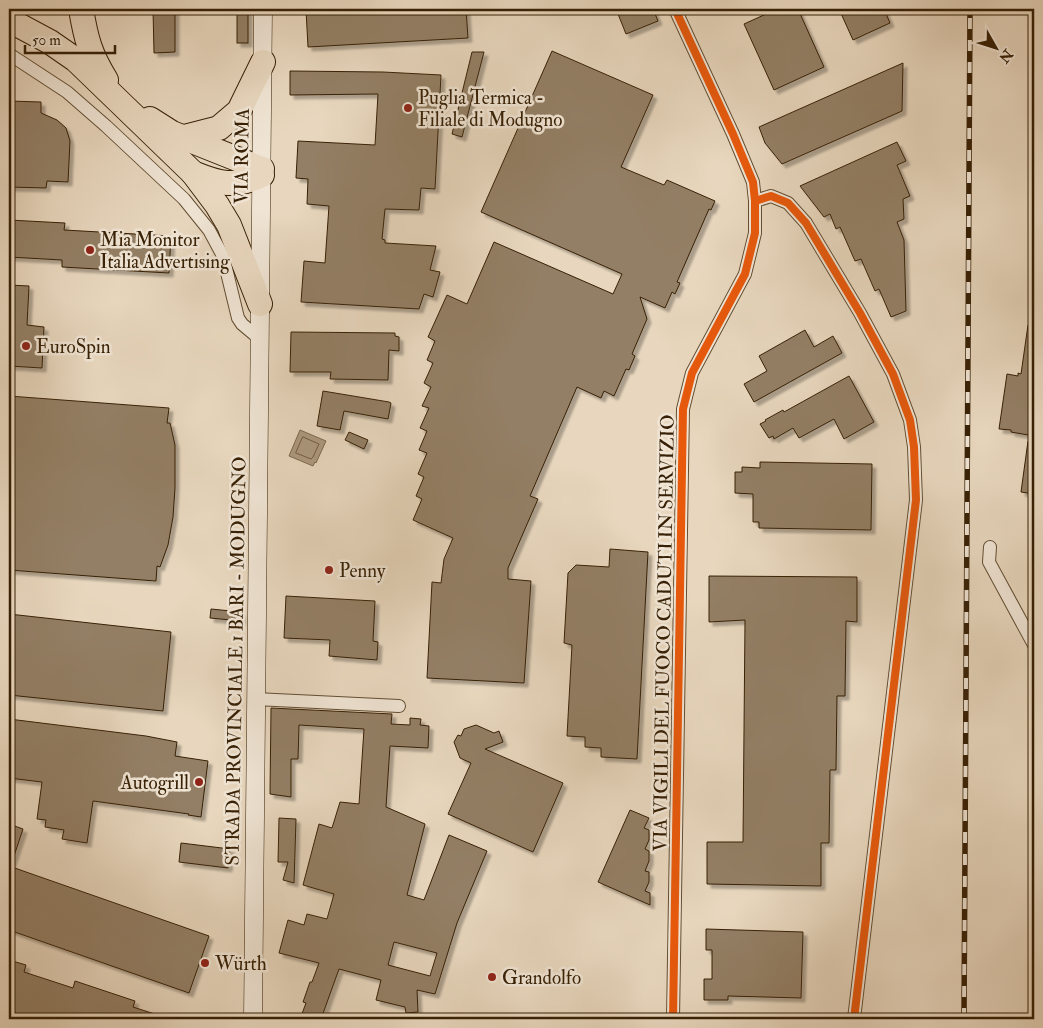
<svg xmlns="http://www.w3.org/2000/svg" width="1043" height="1028" font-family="'IM FELL Double Pica',serif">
<defs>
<filter id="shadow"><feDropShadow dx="4" dy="4" stdDeviation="1" flood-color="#0004"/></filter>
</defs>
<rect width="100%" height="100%" fill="#e8d7be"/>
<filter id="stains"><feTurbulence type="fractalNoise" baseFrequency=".004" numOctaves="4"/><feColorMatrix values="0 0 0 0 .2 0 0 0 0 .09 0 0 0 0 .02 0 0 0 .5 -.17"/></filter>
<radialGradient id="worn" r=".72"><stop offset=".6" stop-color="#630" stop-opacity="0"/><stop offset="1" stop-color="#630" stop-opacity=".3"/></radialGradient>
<polygon fill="#ac997f" stroke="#7d694e" points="300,430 326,441 316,463 315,462 313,466 289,456"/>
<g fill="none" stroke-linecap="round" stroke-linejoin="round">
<polygon stroke="#725c42" stroke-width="1" points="303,437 319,444 313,457 311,459 296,453"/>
</g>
<g fill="#937f65" stroke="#372005" fill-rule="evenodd" filter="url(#shadow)">
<polygon points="153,9 175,9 175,52 154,53"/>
<rect x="237" y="9" width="11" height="34"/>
<polygon points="337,9 466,9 468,38 308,47 306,10"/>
<polygon points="616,9 653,9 658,21 626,34"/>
<polygon points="777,9 798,9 824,67 774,90 744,24"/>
<polygon points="839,9 884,9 890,23 853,40"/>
<polygon points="552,51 653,95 621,167 664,185 667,180 715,201 711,210 709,209 677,282 680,283 675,294 672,292 665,308 640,297 647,319 632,354 635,356 629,370 626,369 614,396 604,391 601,398 577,387 530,496 538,499 508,568 508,579 531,581 524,683 427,678 432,582 441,583 444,559 453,538 413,520 422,499 416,496 424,477 418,474 427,453 419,450 427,431 420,428 429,408 422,406 431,387 424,383 433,363 427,360 435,341 428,337 447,295 467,304 494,242 613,294 622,274 481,212"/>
<polygon points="472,52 484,52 462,137 452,134"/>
<polygon points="903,63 902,111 782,164 765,143 759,127"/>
<polygon points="290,71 383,72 441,75 435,189 421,188 419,210 385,209 382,239 385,240 385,243 436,246 430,270 440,272 433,297 424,294 419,309 301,302 304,261 325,263 329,206 307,204 308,179 296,178 298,141 375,145 378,94 290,95"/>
<polygon points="9,101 41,102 41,113 57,120 66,128 70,141 68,182 47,181 46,188 9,187"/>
<polygon points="897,142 906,161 897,165 910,196 903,199 904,219 897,222 904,240 906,311 891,317 879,289 875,291 861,259 855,261 840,227 836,229 830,214 824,217 800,186"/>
<polygon points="9,220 65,223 64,230 171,236 169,273 62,267 62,260 9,257"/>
<polygon points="9,285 29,286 27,325 44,327 42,368 9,366"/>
<polygon points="1028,325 1034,325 1034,436 1011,432 1011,430 999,429 1007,374 1018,376 1018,373 1021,374"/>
<polygon points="805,330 814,347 833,336 842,353 754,402 744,384 767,371 759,356"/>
<polygon points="291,332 395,333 395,336 399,337 399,351 389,350 388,380 330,379 331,372 290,372"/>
<polygon points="849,376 874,422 844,439 834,419 799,438 793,428 774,439 773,436 769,438 760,424 766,421 765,420 783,410 784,412"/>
<polygon points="323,391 389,402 391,403 388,419 344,411 340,430 317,426"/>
<polygon points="9,396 169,408 167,423 170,423 175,445 175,488 173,517 168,545 160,567 157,566 156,581 9,570"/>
<polygon points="349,432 368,440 364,449 345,440"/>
<polygon points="1028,441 1034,441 1034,494 1021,492"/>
<polygon points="760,462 872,464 871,530 759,528 759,522 753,522 753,494 735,493 735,472 742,472 742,467 760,468"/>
<polygon points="610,549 648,552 637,759 601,757 601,748 585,747 585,737 567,736 572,645 564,643 568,573 576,565 609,567"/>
<polygon points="709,576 857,577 857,622 846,621 845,696 837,696 836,770 830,770 829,843 821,843 821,886 707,884 707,842 743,842 745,620 709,622"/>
<polygon points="286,596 375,601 373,641 378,642 377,660 329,656 330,640 284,638"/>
<polygon points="211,609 241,612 241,621 210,618"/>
<polygon points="9,614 171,632 163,711 9,695"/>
<path d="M271 708 392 714 391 724 410 725V718L421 719 420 725 429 726 428 748 390 746 386 807 425 824 407 895 424 900 449 835 487 851 457 923 435 994 417 990 418 1012 406 1013 405 1007 376 1000 381 980 339 969 321 1019H300L306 1003 303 1002 310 982H312L319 963 279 953 288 920 304 925 307 914 327 919 334 894 303 885 319 824 332 828 340 802 359 804 364 729 299 725 298 759H291V797L270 794ZM394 942 437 953 430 976 388 965Z"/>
<polygon points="9,719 146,736 177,742 175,756 208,761 201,817 188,815 189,814 93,801 87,843 62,839 64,830 45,827 46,820 37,819 42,782 9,778"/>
<polygon points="476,725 494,733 499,731 503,742 485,749 563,783 533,852 448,814 471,763 460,758 454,742 458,735 461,736 464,729"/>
<polygon points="630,810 649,818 644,828 649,830 649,840 645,849 649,851 649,861 645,871 649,872 649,882 645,891 650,893 650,905 598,882"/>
<polygon points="279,818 296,819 294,883 283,880 288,862 278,862"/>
<polygon points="9,824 23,829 11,865 9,865"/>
<polygon points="181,843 230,849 228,868 179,862"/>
<polygon points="9,866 209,936 189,993 9,930"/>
<polygon points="706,929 803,932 801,998 728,996 728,1000 704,1000 704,979 712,979 712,950 706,950"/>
<polygon points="9,960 26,965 24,972 73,988 75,981 135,1001 133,1007 164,1017 164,1019 9,1019"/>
</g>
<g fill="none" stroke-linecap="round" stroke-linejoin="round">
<defs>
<g id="street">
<polyline points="9,54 67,92 106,126 184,199 209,230 223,256 238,318 242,324 260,339"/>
<polyline points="755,201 771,196 788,203 806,223 860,313 893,374 910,420 914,447 916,500 854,1019"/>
<polyline points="990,547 989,562 1034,645"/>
<polyline points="255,699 399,706"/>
<polyline points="673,1019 683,409 692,373 745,274 755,233 755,201 753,182 733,134 675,9"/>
</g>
<polyline id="secondary" points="253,1019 263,9"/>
<g id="highway">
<path d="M81 9C86 39 90 54 106 80"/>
<path d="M9 20 50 42 76 60 193 173C220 184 234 188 262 175"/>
<polyline points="150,119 172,133 262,169"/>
<polyline points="184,137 219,128 239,111 263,62"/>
<polyline points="193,173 217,205 229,225 260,304"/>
</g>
</defs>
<use href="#street" stroke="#634e33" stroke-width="14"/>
<use href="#secondary" stroke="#372005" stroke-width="19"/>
<use href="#highway" stroke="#372005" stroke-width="26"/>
<use href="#street" stroke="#f0e5d5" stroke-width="12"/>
<use href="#secondary" stroke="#f0e5d5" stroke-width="18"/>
<use href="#highway" stroke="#e8d7be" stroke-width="24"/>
<defs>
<polyline id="rail" points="964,1019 970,9"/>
</defs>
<use href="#rail" stroke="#372005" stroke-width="5.5"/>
<use href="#rail" stroke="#f0e5d5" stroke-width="4" stroke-dasharray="11" stroke-linecap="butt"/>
<defs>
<g id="cycleway">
<polyline points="755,201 771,196 788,203 806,223 860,313 893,374 910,420 914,447 916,500 854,1019"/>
<polyline points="673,1019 683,409 692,373 745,274 755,233 755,201 753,182 733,134 675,9"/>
</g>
</defs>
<use href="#cycleway" stroke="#f0e5d5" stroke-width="11"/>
<use href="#cycleway" stroke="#e8590c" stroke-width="8"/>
</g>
<g fill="#8f2418" stroke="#f0e5d5" stroke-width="2">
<circle cx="408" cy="108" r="5"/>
<circle cx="90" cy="250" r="5"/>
<circle cx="26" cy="346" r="5"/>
<circle cx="329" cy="570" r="5"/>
<circle cx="199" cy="782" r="5"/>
<circle cx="205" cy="963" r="5"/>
<circle cx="492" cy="977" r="5"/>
</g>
<g text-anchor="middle" stroke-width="5" stroke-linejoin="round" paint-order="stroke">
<g font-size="19" fill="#372005" stroke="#f0e5d5" text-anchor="start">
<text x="418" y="104">Puglia Termica -<tspan x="418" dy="22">Filiale di Modugno</tspan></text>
<text x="100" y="246">Mia Monitor<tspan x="100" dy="22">Italia Advertising</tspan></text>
<text x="36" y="353">EuroSpin</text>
<text x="339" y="577">Penny</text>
<text x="189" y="789" text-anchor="end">Autogrill</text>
<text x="215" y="970">Würth</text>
<text x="502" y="984">Grandolfo</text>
</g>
<g font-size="19" fill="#372005" stroke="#f0e5d5">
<text transform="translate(241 156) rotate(-89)" y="7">VIA ROMA</text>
<text transform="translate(663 633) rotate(-89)" y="7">VIA VIGILI DEL FUOCO CADUTI IN SERVIZIO</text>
<text transform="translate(235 661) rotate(-89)" y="7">STRADA PROVINCIALE 1 BARI - MODUGNO</text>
</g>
</g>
<rect width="1043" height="1028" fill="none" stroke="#e8d7be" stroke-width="30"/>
<rect x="10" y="10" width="1023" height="1008" fill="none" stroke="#372005" stroke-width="2.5"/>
<rect x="15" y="15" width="1013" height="998" fill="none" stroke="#372005"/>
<g transform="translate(996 48) rotate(129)" stroke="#f0e5d5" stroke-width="4" paint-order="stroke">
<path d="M0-4L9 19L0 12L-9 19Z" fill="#372005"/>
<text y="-8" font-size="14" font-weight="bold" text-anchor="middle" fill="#372005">N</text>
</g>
<path d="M25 45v8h90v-8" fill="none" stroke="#372005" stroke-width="2.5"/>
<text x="32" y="45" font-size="15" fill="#372005" stroke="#f0e5d5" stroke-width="4" paint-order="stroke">50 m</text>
<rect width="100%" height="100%" filter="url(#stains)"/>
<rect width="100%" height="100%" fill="url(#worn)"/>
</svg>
